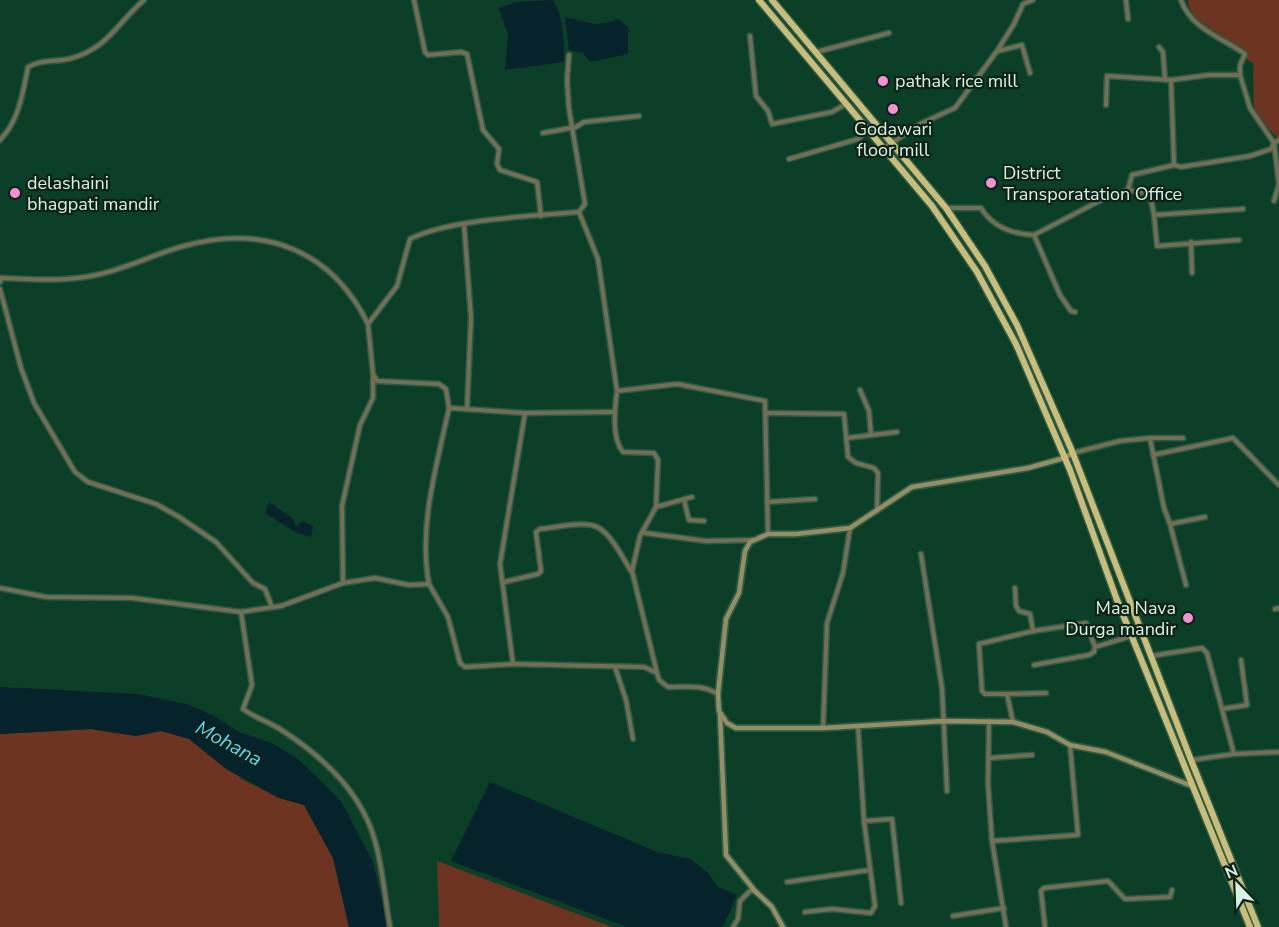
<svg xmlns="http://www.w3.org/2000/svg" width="1279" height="927" font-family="'Nunito Sans',sans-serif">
<rect width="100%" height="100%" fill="#0b3f28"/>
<g fill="#6d3421">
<path d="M1188 0H1279V140L1254 112 1253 63C1236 51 1187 22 1188 0Z"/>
<polygon points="91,729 136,736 161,731 189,739 242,779 279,798 304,805 333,858 349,927 0,927 0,734"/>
<polygon points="437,861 612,927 439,927"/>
</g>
<g fill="#07232b">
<path d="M553 0C564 18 564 42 564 62L505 70 508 35 499 8 517 2Z"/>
<path d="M565 17C585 21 599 29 618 19L628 27V54L590 62 583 53 569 50Z"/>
<polygon points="269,502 292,518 296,526 303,521 313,526 311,537 295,532 265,513"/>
<polygon points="0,687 138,694 190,705 214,716 239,732 272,743 298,759 341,801 373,862 388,927 349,927 333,858 304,805 279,798 226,769 189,739 161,731 136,736 91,729 0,734"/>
<polygon points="490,782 657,852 690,859 707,872 718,887 737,895 723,927 627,927 451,861"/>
</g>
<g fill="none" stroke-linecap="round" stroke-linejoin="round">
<defs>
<g id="street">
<polyline points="414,0 425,52 428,55 461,52 467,54 483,130 499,149 497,164 500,170 537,182 541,216"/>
<polyline points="1126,0 1128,19"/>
<path d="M1181 0C1191 29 1223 38 1245 54L1240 65V75L1250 108 1274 143 1279 184"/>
<polyline points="750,36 756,96 768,111 772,124 832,112 846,104"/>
<polyline points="1159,47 1163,52 1165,80"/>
<polyline points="998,51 1022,45 1030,73"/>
<polyline points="816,52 889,33"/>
<polyline points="569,55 567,80 569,109 585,204 579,212"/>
<polyline points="1171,80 1174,165"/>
<polyline points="1106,105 1107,76 1171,80 1209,75 1240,75"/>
<polyline points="543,133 576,127 584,122 639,116"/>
<path d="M0 140C19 121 23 92 28 67 42 59 54 62 69 59 109 48 116 24 144 0"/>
<polyline points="884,148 922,123 955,108 997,51 1014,24 1023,4 1033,0"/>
<polyline points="789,159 858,139 868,130"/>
<polyline points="1128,190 1150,194 1154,215 1243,209"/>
<polyline points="1274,201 1279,184"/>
<path d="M946 208H981C992 226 1012 234 1034 235L1109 196 1128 190 1132 175 1174 165 1181 167 1250 156 1271 149 1274 143 1279 140"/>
<polyline points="1154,215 1157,246 1239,240"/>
<polyline points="464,224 471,318 467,409"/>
<polyline points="1034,235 1060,295 1071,311 1075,312"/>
<polyline points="1191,242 1192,273"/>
<path d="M0 282V278C33 279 64 282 96 275 126 269 154 254 184 246 263 224 331 249 368 324"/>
<polyline points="0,289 21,368 34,403 75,472 88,482 156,504 179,517 216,542 253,583 265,589 272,607"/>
<polyline points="860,390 869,411 871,435"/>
<path d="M449 408 446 389 439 384 377 381 373 374 368 324 397 286 410 239C451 219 532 216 579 212L598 259 617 391"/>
<polyline points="767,413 844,414 848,457 856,463 874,468 878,473 877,511"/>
<polyline points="847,438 897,432"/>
<polyline points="1150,438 1183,438"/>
<polyline points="1073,453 1120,441 1150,438 1164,508 1170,524 1205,517"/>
<polyline points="1153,455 1233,438 1279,485"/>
<polyline points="684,500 689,520 704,521"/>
<polyline points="767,502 815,499"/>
<polyline points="656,507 692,497"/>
<polyline points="1170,524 1186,585"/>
<polyline points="643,530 645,533 706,541 753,540"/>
<polyline points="921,554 942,688 947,791"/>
<path d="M504 582 538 574 541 571 536 532 540 529C601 521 599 517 631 571"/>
<polyline points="343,583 342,506 360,425 373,398 373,376"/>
<path d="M429 584C418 526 437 465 449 408L525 413 614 412"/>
<path d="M0 588 46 597 132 598 241 612 281 606 343 583 375 578 409 585 429 584 448 617 460 663 465 667 513 664 644 667 657 673 659 680 668 687C686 687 702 684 718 694"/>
<polyline points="1015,588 1016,606 1019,611 1030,614 1033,631"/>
<polyline points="1275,609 1279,608"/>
<path d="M241 612 252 685 243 709C255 718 270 722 283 731 323 757 362 793 375 841 383 869 385 899 390 927"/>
<polyline points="1151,656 1202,648 1207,653 1234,754"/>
<polyline points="513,664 500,564 525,413"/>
<polyline points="1034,665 1089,655 1094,652 1095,647 1132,636"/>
<polyline points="615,667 626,700 633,739"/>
<path d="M657 673 632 571 640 536 656 507 658 460 654 453 623 452C611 438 615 408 617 391L677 384 765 401 768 534"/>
<polyline points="1007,694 1046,693"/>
<polyline points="1222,709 1247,705 1241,660"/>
<polyline points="989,721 988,784 992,841"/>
<polyline points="1013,722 1007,694 985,694 982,691 979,644 1033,631 1086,623 1095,647"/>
<polyline points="858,727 864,821 892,819 901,903"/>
<polyline points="823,728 827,623 843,573 850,528"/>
<polyline points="989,758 1032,755"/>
<polyline points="1191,760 1234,754 1279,752"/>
<polyline points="787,882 870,870"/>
<polyline points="805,912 832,909 871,913 875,906 864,821"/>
<polyline points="953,916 1004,908"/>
<polyline points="733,927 738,919 740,901 750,891 755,891"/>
<polyline points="1006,927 992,841 1078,835 1070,745"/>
<polyline points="1045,927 1041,891 1044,888 1108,881 1125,899 1170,897 1172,890"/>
</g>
<g id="secondary">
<polyline points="1073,453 1064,458 1028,468 912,487 850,528 796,534 768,534 750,542 745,551 739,593 726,619 718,694 719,711 727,723 736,728 823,728 944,721 1013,722 1047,732 1070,745 1106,752 1192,786"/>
<polyline points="720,714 726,855 755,891 772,907 783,927"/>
</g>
<g id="highway">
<polyline points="759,0 932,206 977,272 1016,344 1070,470 1117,600 1250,927"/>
<polyline points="772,0 946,208 985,266 1017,325 1072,451 1191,760 1258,927"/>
</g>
</defs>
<use href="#street" stroke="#2c5c46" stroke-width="7"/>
<use href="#secondary" stroke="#2c5c46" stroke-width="8"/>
<use href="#highway" stroke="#2c5c46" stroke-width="9"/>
<use href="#street" stroke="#736e54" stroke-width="4"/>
<use href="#secondary" stroke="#968e63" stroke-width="4.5"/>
<use href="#highway" stroke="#c9bd79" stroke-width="6"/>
</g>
<g fill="#f391d5" stroke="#0d2116" stroke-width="2">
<circle cx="883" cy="81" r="6"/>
<circle cx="893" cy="109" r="6"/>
<circle cx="991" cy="183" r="6"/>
<circle cx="15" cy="193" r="6"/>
<circle cx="1188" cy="618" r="6"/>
</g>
<g text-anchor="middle" stroke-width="4.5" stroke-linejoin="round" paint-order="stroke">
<g font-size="18" fill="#d8f2e2" stroke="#0d2116" text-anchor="start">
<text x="895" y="87">pathak rice mill</text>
<text x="893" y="135" text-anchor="middle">Godawari<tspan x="893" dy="21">floor mill</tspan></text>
<text x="1003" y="179">District<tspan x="1003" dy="21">Transporatation Office</tspan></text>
<text x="27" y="189">delashaini<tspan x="27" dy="21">bhagpati mandir</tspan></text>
<text x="1176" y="614" text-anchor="end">Maa Nava<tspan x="1176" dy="21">Durga mandir</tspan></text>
</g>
<g font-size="20" font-style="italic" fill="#59d5f8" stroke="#0d2116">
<text transform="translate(229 743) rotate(29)" y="7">Mohana</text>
</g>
</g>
<g transform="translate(1237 885) rotate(337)" stroke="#0d2116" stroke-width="4.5" paint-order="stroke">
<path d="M0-4.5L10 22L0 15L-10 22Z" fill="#d8f2e2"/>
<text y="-9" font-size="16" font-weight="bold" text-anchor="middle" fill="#d8f2e2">N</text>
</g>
</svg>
